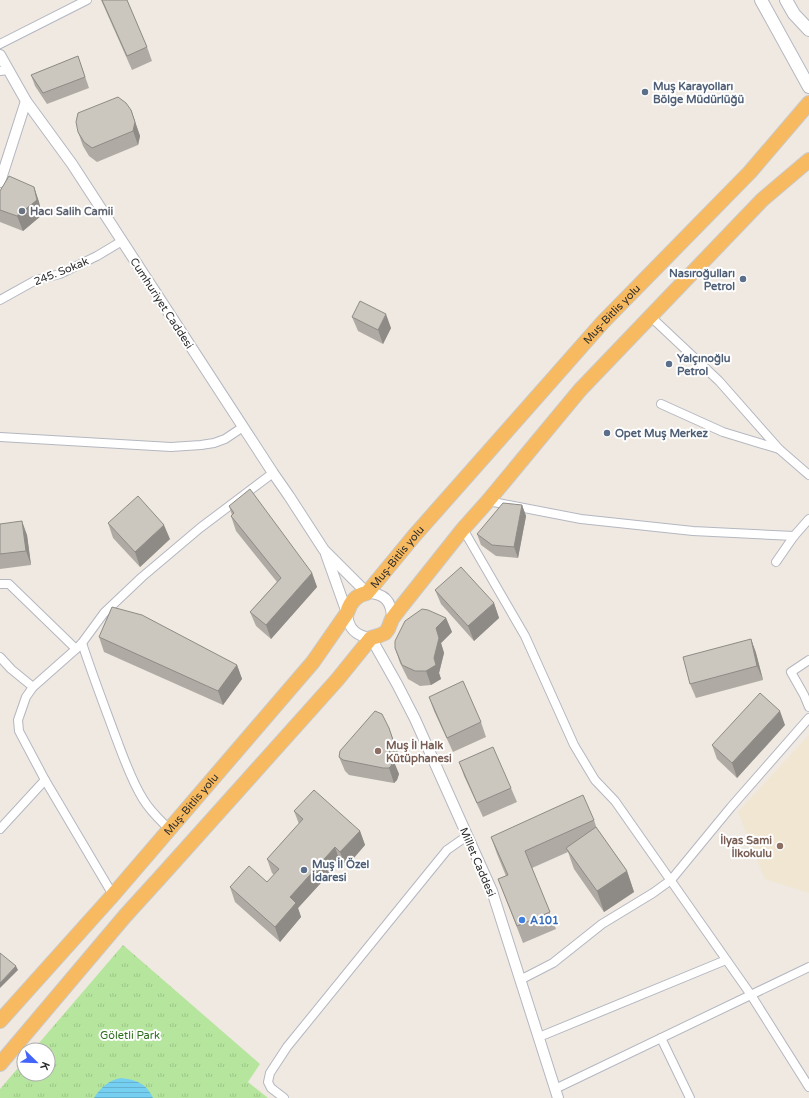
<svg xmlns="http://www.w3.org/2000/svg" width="809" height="1098" font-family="'Varela Round',sans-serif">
<defs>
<pattern id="grass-tufts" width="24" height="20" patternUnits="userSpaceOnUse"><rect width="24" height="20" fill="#b6e59e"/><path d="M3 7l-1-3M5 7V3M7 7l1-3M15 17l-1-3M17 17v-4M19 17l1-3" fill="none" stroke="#9dc588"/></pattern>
<pattern id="water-rules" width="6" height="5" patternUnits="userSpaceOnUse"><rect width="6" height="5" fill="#75cff0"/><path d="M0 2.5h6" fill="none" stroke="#66b2ce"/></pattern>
</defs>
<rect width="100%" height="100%" fill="#efe9e1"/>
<polygon fill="#f0e6d1" points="809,735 809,893 765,879 738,812"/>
<polygon fill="url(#grass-tufts)" points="123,945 260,1064 248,1082 268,1098 0,1098 0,1089 24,1061 24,1074 48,1074 48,1050 33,1050"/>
<path fill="url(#water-rules)" d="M121 1078C136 1080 146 1083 153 1098H94C100 1088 109 1080 121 1078Z"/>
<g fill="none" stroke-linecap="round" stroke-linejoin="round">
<defs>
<g id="minor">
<polyline points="0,44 87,0"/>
<polyline points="0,71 9,70"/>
<polyline points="0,300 36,280 60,274 97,256 122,241"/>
<polyline points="651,317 719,381 779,449 809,475"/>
<polyline points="661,404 723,432 779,449"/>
<polyline points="0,437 171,447 201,445 214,443 225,439 243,427"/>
<polyline points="488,501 581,519 693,531 794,536"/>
<polyline points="463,529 525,636 574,745 595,780 615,801 751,995 809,1087"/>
<polyline points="776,562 794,536 809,519"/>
<polyline points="0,584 9,584 76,649"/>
<path d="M82 643C92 674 104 705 115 735 123 756 131 780 143 799 150 811 160 820 169 829"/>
<polyline points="0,657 11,669 33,687"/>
<polyline points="809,660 791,672 804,695 809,707"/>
<polyline points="0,829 45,780"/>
<polyline points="113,895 45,780 19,731 18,720 26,697 33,687 76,649 82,643 104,613 142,577 200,528 273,473"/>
<polyline points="520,980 553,963 602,924 653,893 671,880 731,807 809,718"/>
<polyline points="539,1037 726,960"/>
<polyline points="661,1038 690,1098"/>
<polyline points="555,1089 809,967"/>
<polyline points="284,1098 271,1088 268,1082 270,1073 287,1047 447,850 467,836"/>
</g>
<g id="tertiary">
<path d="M0 55 26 101 72 164 273 473 289 496 324 550 367 593C385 593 392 602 392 619"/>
<polyline points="0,182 26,101"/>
<path d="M326 554 347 613C348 629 356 636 371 638L397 684 415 719 492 891 558 1098"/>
</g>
<g id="secondary">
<polyline points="761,0 809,87"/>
<polyline points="786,0 794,14 809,30"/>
</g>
<g id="trunk">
<path id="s1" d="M0 1021 113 895 313 662 347 613C350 602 356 595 367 593L414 536 603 322 750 172 809 103"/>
<polyline points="0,1064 125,916 165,872 337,680 371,638 378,636 385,633 388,629 392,619 401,607 463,529 488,501 580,390 762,200 809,160"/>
</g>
</defs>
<use href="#minor" stroke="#b4b7c1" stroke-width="10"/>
<use href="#tertiary" stroke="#b4b7c1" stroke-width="12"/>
<use href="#secondary" stroke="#b4b7c1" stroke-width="14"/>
<use href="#trunk" stroke="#c9c9c9" stroke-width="16"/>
<use href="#minor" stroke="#fff" stroke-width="8"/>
<use href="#tertiary" stroke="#fff" stroke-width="10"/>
<use href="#secondary" stroke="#fff" stroke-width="12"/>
<use href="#trunk" stroke="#f8ba60" stroke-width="14"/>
</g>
<g fill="#afaba4">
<polygon points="101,0 127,0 147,47 152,61 132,70"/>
<polygon points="78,56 89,88 47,104 35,86 31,75"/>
<polygon points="131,110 140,136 138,145 97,162 89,156 83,146 78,132"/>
<polygon points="34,187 39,202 42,215 23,231 0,222 0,191"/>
<polygon points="352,317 391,328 383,344 358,331"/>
<polygon points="522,505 526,516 518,558 496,556 481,545 477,534"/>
<polygon points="229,506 312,573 317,587 271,639 256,626 250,612 277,582 236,531 231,516 232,515"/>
<polygon points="108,523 170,539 140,567 113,538"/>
<polygon points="0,524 27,535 31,565 0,569"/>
<polygon points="435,590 494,603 499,618 474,641 441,604"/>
<polygon points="446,618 452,632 441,643 444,653 439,673 441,679 431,685 420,686 408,679 400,663 395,648"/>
<polygon points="99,637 237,665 242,679 223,705 104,652"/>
<polygon points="751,639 756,653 763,680 696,698 690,684"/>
<polygon points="429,697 481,722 486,737 453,752 434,711"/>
<polygon points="785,725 737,778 717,759 712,745"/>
<polygon points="389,728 401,760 395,764 399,774 397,780 394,783 388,782 349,775 345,771 339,757"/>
<polygon points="459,762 511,788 517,802 483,817 464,776"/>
<polygon points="294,811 360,831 365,845 346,867 340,862 298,908 301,917 280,942 235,902 230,887 267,882 274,875 272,873 267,859 299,824"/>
<polygon points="594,820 597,829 627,871 634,892 604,912 574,869 568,852 532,868 556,929 523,943 498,879 506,876 497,854 491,837"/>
</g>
<g fill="#8e8b86">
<polygon points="131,110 140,136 138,145 133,131"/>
<polygon points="34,187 39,202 42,215 23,231 17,216"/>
<polygon points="386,314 391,328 383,344 378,330"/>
<polygon points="522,505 526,516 518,558 514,547"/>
<polygon points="22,521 27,535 31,565 26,551"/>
<polygon points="164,525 170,539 140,567 135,552"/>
<polygon points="312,573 317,587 271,639 266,625"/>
<polygon points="494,603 499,618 474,641 468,626"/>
<polygon points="446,618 452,632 441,643 444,653 439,673 441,679 431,685 426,671 434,658 436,628"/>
<polygon points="751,639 756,653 763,680 757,666"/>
<polygon points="237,665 242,679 223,705 218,691"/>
<polygon points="780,711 785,725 737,778 732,763"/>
<polygon points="393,760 399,774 397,780 394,783 389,768"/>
<polygon points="360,831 365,845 346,867 340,852"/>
<polygon points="335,847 340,862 298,908 301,917 280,942 275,927 290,897"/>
<polygon points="627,871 634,892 604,912 597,891"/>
<polygon points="16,966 18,970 0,988 0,983"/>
</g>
<g fill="#cbc7bf" stroke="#8e8b86">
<polygon points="102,0 127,0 147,47 127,56"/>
<polygon points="78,56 85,77 43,93 31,75"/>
<polygon points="118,97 126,103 131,110 135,122 133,131 92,148 84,142 78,132 76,122 78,113"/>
<polygon points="9,176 34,187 37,200 17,216 0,210 0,191"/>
<polygon points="360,301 386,314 378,330 352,317"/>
<polygon points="250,489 312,573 266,625 250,612 281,578 231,516 234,513 229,506"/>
<polygon points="138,496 164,525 135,552 108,523"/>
<polygon points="503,503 522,505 514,547 492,545 477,534"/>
<polygon points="22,521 26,551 0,554 0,524"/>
<polygon points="461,567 494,603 468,626 435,590"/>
<polygon points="112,607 142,615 237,665 218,691 99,637"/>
<polygon points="422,609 428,610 446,618 436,628 439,638 434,658 436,665 426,671 415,671 402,665 395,648 395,641 405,621"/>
<polygon points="751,639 757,666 690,684 683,657"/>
<polygon points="463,681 481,722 447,738 429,697"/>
<polygon points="760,693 780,711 732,763 712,745"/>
<polygon points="375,711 382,714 389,728 395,746 389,750 393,760 391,766 389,768 383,768 343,760 339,757 340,751"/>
<polygon points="493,747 511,788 477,803 459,762"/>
<polygon points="314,790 360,831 340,852 335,847 290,897 296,903 275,927 230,887 249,866 267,882 279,869 267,859 303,819 294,811"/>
<polygon points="583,795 594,820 525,851 550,912 517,926 498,879 508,875 491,837"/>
<polygon points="596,827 627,871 597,891 566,848"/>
<polygon points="0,953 16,966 0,983"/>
</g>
<g fill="#5c6f8a" stroke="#fff" stroke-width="1.5">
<circle cx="645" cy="92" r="4"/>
<circle cx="743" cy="279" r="4"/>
<circle cx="669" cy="364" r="4"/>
<circle cx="607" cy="433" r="4"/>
<circle cx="304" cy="870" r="4"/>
</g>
<circle fill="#6b7280" stroke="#fff" stroke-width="1.5" cx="22" cy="211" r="4"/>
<g fill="#8d6e63" stroke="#fff" stroke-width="1.5">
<circle cx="378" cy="751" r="4"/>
<circle cx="780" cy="846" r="4"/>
</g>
<circle fill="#3f7fe0" stroke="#fff" stroke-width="1.5" cx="522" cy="920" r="4"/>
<g text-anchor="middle" stroke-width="4" stroke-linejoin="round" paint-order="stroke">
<g font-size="11" font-weight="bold" fill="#4e5e75" stroke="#fff" text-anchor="start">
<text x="653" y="90">Muş Karayolları<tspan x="653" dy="13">Bölge Müdürlüğü</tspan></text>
<text x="735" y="277" text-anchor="end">Nasıroğulları<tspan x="735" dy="13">Petrol</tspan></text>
<text x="677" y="362">Yalçınoğlu<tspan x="677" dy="13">Petrol</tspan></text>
<text x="615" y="437">Opet Muş Merkez</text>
<text x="312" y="868">Muş İl Özel<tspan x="312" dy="13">İdaresi</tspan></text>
</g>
<g font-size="11" font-weight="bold" fill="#5b616d" stroke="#fff" text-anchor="start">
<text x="30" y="215">Hacı Salih Camii</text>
</g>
<g font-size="11" fill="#2e2e2e" stroke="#fff">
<text transform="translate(61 271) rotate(-22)" y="4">245. Sokak</text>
<text transform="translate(162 303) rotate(57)" y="4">Cumhuriyet Caddesi</text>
<text dy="4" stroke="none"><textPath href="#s1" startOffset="937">Muş-Bitlis yolu</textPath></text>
<text dy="4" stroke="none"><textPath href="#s1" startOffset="613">Muş-Bitlis yolu</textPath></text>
<text dy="4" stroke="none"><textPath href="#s1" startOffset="289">Muş-Bitlis yolu</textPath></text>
<text transform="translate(478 862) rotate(67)" y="4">Millet Caddesi</text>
</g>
<g font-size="11" font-weight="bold" fill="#785e54" stroke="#fff" text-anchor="start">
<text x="386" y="749">Muş İl Halk<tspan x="386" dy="13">Kütüphanesi</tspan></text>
<text x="772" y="844" text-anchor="end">İlyas Sami<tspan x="772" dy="13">İlkokulu</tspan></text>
</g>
<g font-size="11" font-weight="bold" fill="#366cbe" stroke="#fff" text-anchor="start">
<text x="530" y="924">A101</text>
</g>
<g font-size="11" fill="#2c6e1b" stroke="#fff">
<text x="130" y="1039">Göletli Park</text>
</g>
</g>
<g transform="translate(36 1062) rotate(113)"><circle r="19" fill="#ffffff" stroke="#ababab"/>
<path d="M0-3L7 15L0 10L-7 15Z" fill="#4264fb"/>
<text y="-6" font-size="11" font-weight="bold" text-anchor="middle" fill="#2e2e2e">K</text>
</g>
</svg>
